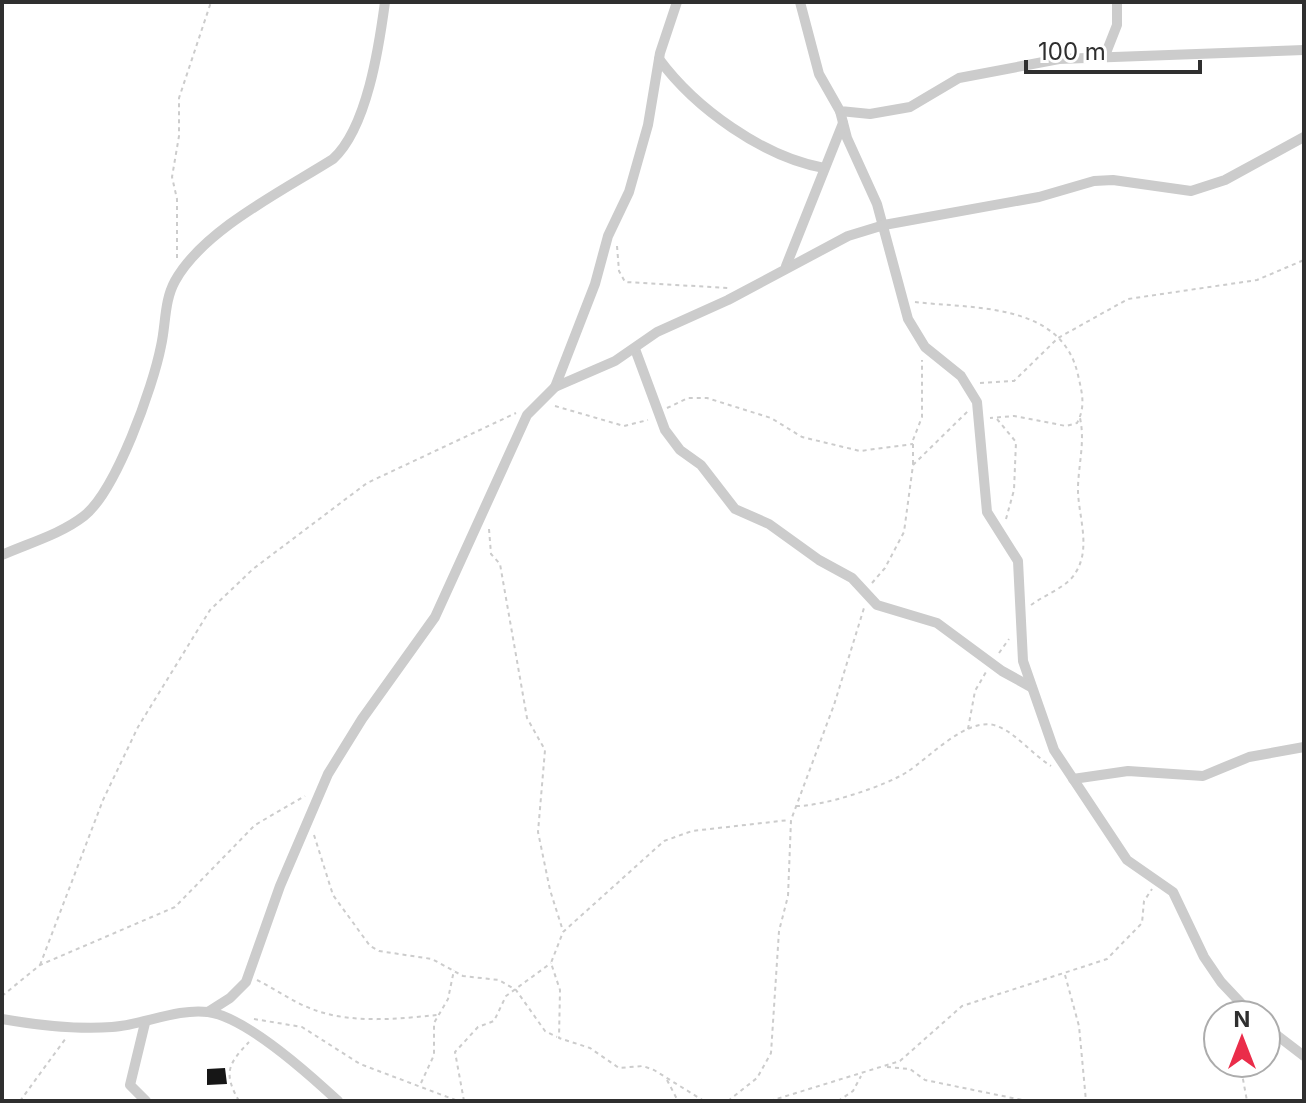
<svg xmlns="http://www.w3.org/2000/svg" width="1306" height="1103" font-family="Inter,sans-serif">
<rect width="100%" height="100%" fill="#fff"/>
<polygon fill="#161616" points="225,1068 227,1084 207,1085 207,1069"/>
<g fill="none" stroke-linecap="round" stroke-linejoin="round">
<g stroke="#ccc" stroke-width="2" stroke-dasharray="4 4" stroke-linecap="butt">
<polyline points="617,246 619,271 625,282 728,288"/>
<polyline points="177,258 177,199 172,177 179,136 179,98 211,2"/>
<path d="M915 302C973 309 1062 302 1078 375 1082 393 1086 406 1077 423L1066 426 1014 416 990 418"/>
<polyline points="980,383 1014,381 1058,338 1128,299 1257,280 1304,260"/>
<polyline points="555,406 624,426 648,420"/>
<polyline points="667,408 688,398 707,398 771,418 802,437 860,451 913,444"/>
<polyline points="997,419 1016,442 1014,490 1006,519"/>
<polyline points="913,464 913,440 922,417 922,360"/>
<polyline points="489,529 491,554 500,564 527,718 545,750 538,832 550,890 563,931"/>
<polyline points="872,583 885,568 904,532 913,465 968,411"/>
<path d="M1031 605C1044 595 1068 587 1076 572 1092 546 1077 513 1078 486 1079 462 1085 441 1080 418"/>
<polyline points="999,653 1009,639"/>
<polyline points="968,729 975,691 986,672"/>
<path d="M796 806C821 807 886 786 907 772 929 758 968 715 997 726 1016 733 1033 755 1051 766"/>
<polyline points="314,835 333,895 370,946 379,951 432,959 463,976 499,980 516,990 545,1031 557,1037"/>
<polyline points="40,965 103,800 138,727 210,610 253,569 367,483 516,413"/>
<polyline points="1065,975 1079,1026 1086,1101"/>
<path d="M257 980C275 989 293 1002 312 1009 350 1024 398 1019 437 1015"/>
<polyline points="2,996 40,965 175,907 255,825 305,796"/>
<polyline points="254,1019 302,1027 360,1064 458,1101"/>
<polyline points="1303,1041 1304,1024"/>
<polyline points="1240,1063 1247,1101"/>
<polyline points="887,1067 910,1069 925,1080 1027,1101"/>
<polyline points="667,1080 678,1101"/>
<polyline points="421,1083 434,1055 434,1023 448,999 454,970"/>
<polyline points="20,1101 66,1038"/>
<path d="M239 1101C223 1073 228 1064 249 1042"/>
<polyline points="464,1101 455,1052 478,1027 494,1021 506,996 551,963"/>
<polyline points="704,1101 654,1070 643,1066 619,1068 590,1048 559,1038 560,990 551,963 563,932 664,841 692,831 789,820"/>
<polyline points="728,1101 757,1078 771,1053 779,931 788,896 791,820 834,705 864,608"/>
<polyline points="770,1101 900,1061 962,1006 1107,959 1142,923 1144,901 1152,889"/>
<polyline points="838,1101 853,1091 861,1076"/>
</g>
<g stroke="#ccc" stroke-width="10">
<polyline points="800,2 819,74 840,111 870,114 910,107 959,78 1059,59 1304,50"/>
<polyline points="1104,58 1117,25 1117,2"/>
<path d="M659 59C695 108 763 157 824 168"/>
<polyline points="840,111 847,138 877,204 908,319 925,347 961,376 977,402 987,512 1018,561 1023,661 1054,750 1127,860 1173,892 1204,957 1221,982 1252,1015"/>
<polyline points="786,266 843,123"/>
<polyline points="635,349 665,430 680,450 701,465 735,509 769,524 819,560 852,578 877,605 937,623 1002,671 1031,687"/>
<polyline points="555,387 595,284 608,236 629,192 648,125 660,53 677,2"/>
<path d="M2 555C29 543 61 534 84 516 116 491 153 387 161 346 166 324 164 301 175 281 203 230 284 190 333 159 367 128 379 47 385 2"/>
<polyline points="1073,779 1128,771 1203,776 1249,757 1304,747"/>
<polyline points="208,1012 230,998 246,982 280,886 328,774 362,719 435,617 527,415 555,387 615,361 657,332 728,300 848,236 884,225 1039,197 1094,181 1113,180 1191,191 1225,180 1304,137"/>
<path d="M2 1019C37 1025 75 1030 112 1027 143 1025 177 1008 208 1012 246 1017 309 1074 338 1101"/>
<polyline points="145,1023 130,1085 146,1101"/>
<polyline points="1266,1027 1304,1056"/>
</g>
</g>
<rect width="1306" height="1103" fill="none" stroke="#2f2f2f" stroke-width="8"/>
<g transform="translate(1242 1039)"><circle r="38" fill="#ffffff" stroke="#acacac" stroke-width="2"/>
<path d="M0-6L14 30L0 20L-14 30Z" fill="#ea2d4a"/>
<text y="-12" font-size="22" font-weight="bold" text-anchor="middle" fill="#2f2f2f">N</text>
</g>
<path d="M1026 60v12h174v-12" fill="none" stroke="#2f2f2f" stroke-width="4"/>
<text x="1038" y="60" font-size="24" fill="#2f2f2f" stroke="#ffffff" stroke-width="6" paint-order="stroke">100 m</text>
</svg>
